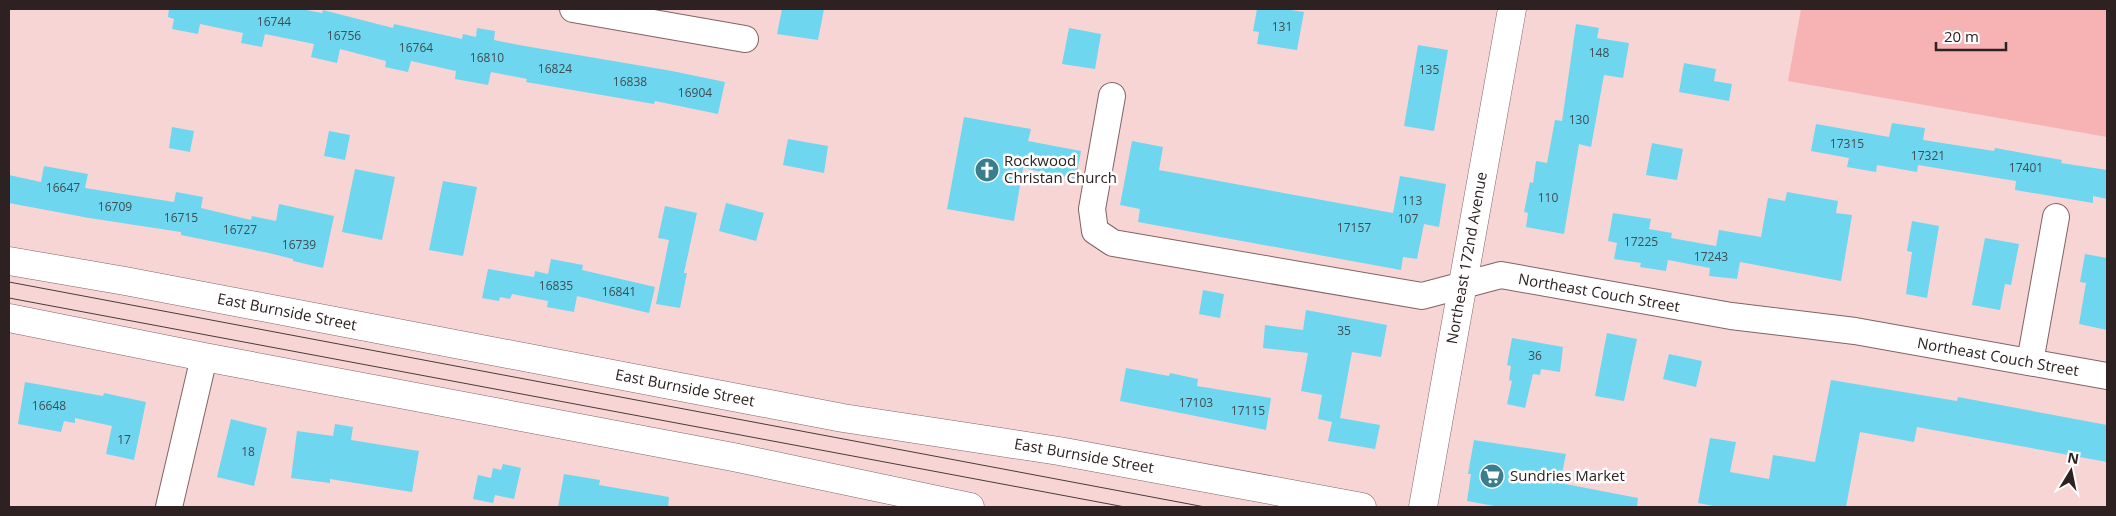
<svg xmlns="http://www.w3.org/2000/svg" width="2116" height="516" font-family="'Open Sans',sans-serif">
<rect width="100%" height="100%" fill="#f8d5d5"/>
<polygon fill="#f7b2b3" points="1801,9 2107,9 2107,137 1788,81"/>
<g fill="#6ed6ee">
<polygon points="169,9 301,9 322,13 323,10 393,28 394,24 462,39 463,34 476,37 477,28 495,31 494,40 519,45 672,71 725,82 718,114 655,101 654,104 526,82 527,79 491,72 488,85 455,79 456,71 411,61 408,72 385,67 386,61 340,49 337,63 311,57 314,44 265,34 262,47 241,43 243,33 200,24 198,34 172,29 174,19 168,17"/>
<polygon points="782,9 824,9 818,40 777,34"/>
<polygon points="1257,9 1284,9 1304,12 1297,50 1257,44 1259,32 1253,31"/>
<polygon points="1576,24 1599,28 1597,38 1629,43 1623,78 1604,75 1591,147 1579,144 1564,234 1526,227 1528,213 1524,212 1530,182 1533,183 1536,161 1547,163 1555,120 1562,121"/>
<polygon points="1069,28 1101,34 1095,69 1062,64"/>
<polygon points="1418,45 1448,50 1434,131 1404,126"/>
<polygon points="1684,63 1716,69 1714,81 1732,84 1729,101 1679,92"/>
<polygon points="964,117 1031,129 1028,141 1081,151 1076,179 1023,168 1014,221 947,209"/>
<polygon points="1892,123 1925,128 1923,140 1994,151 1995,148 2062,160 2061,163 2107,170 2107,199 2093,196 2093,203 2015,190 2016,181 1918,165 1917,172 1877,165 1876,172 1847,167 1849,158 1811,151 1816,124 1889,137"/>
<polygon points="172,127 194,131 190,152 169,148"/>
<polygon points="329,131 350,135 345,160 324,156"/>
<polygon points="788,139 828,146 824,173 783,165"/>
<polygon points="1132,141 1163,147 1159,170 1393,213 1400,176 1446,184 1439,227 1424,224 1417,259 1403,257 1401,270 1138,222 1140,209 1120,205"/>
<polygon points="1652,143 1683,149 1677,180 1646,175"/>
<polygon points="44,166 88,174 85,188 174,202 176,192 203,197 201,208 251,220 252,216 276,221 279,204 334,216 323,268 293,261 293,259 269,253 181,235 181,232 89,218 9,203 9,175 41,182"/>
<polygon points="355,169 395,177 382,240 342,232"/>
<polygon points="443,181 477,187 463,256 429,250"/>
<polygon points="1787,192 1838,201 1836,213 1852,215 1841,281 1740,262 1737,279 1709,276 1710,268 1668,260 1666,271 1640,267 1641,263 1614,259 1617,243 1608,241 1613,213 1651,219 1649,229 1672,233 1671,238 1716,246 1719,230 1761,237 1768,198 1785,201"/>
<polygon points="726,203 764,213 756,241 719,231"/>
<polygon points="665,206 697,213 684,273 687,273 680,308 656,304 669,240 658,238"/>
<polygon points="1912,221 1939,226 1927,298 1906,294 1912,252 1907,251"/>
<polygon points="1985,238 2019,244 2011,285 2005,284 2000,310 1972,305"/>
<polygon points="2085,254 2107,258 2107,330 2079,324 2086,283 2080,282"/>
<polygon points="551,259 583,265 582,270 655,287 649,313 577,296 574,312 547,307 548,301 512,294 510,299 500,297 499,301 482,298 488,269 534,277 535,271 548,274"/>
<polygon points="1203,290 1224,294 1220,318 1199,314"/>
<polygon points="1306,310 1387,325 1381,357 1352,352 1340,418 1380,425 1375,449 1328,441 1332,422 1318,419 1322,395 1301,391 1308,353 1263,348 1265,325 1303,330"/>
<polygon points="1607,333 1637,339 1624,401 1595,396"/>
<polygon points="1512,338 1563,347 1560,372 1541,369 1540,375 1533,374 1525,408 1507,404 1512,381 1509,380 1511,366 1507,365"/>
<polygon points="1669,354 1702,361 1696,387 1663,379"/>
<polygon points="1126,368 1169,376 1170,373 1198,379 1197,386 1271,398 1266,430 1120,401"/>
<polygon points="1831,380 1957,401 1958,397 2107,425 2107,462 1917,427 1914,442 1860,432 1846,507 1719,507 1698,503 1710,438 1736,442 1730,472 1769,479 1773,455 1815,462"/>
<polygon points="25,382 103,396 104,393 146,402 134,460 106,454 112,426 75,418 75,423 64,421 61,432 18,424"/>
<polygon points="231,419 267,428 254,486 217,477"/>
<polygon points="335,424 353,427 351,440 419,451 412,492 330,479 330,483 291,478 297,431 333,436"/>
<polygon points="1474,440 1566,454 1560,483 1638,498 1637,507 1500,507 1467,501 1471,474 1468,474"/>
<polygon points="503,464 521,468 514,499 495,495 493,503 473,499 478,475 491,478 493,468 501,470"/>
<polygon points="564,474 600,480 599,485 669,497 668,507 558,507"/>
</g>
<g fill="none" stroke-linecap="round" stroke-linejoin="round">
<defs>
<g id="minor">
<polyline points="573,9 745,39"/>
<polyline points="1112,96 1092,209 1095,231 1113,243 1422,296 1501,275 1731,316 1855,331 2107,376"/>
<polyline points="2030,362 2056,217"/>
<polyline points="169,507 204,357"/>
</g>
<g id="tertiary">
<polyline points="9,261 125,281 843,418 1059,451 1362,507"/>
<polyline points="9,318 204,357 733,457 970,507"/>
<polyline points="1423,507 1512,9"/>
</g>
</defs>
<use href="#minor" stroke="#826364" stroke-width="28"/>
<use href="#tertiary" stroke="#826364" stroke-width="29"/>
<use href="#minor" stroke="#fff" stroke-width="26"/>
<use href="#tertiary" stroke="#fff" stroke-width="28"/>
<g stroke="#4a3a3a" stroke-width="1">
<polyline points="9,282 1205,507"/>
<polyline points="9,298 1125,507"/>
</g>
</g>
<defs>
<symbol id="church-disc" viewBox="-11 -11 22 22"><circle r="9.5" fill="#3a7e8d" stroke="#fff"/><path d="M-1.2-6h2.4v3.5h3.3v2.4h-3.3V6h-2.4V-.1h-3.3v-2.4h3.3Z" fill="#fff"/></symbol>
<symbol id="supermarket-disc" viewBox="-11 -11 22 22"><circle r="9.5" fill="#3a7e8d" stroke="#fff"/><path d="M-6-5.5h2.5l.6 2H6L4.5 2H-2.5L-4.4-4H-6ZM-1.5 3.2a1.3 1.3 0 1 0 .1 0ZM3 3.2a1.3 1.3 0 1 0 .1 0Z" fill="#fff"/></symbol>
</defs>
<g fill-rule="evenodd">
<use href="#church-disc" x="973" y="156" width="28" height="28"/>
<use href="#supermarket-disc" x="1478" y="462" width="28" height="28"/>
</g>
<g text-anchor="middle" stroke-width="5" stroke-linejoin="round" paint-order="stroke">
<g font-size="12" fill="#3e4e54">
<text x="274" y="26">16744</text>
<text x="1282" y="31">131</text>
<text x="344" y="40">16756</text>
<text x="416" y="52">16764</text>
<text x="1599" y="57">148</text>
<text x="487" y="62">16810</text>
<text x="555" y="73">16824</text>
<text x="1429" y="74">135</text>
<text x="630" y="86">16838</text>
<text x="695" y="97">16904</text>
<text x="1579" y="124">130</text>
<text x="1847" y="148">17315</text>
<text x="1928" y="160">17321</text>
<text x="2026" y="172">17401</text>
<text x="63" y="192">16647</text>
<text x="1548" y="202">110</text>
<text x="1412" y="205">113</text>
<text x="115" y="211">16709</text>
<text x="181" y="222">16715</text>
<text x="1408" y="223">107</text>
<text x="1354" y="232">17157</text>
<text x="240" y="234">16727</text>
<text x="1641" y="246">17225</text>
<text x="299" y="249">16739</text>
<text x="1711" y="261">17243</text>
<text x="556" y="290">16835</text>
<text x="619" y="296">16841</text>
<text x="1344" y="335">35</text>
<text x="1535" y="360">36</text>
<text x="1196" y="407">17103</text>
<text x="49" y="410">16648</text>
<text x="1248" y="415">17115</text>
<text x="124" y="444">17</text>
<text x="248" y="456">18</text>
</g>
<g font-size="15" fill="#2e2121" stroke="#fff" text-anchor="start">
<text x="1004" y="166">Rockwood<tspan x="1004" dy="17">Christan Church</tspan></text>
<text x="1510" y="481">Sundries Market</text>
</g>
<g font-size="15" fill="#2e2121" stroke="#fff">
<text transform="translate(1467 258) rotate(-80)" y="5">Northeast 172nd Avenue</text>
<text transform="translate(1599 293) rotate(10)" y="5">Northeast Couch Street</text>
<text transform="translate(287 312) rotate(11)" y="5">East Burnside Street</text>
<text transform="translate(1998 357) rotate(10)" y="5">Northeast Couch Street</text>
<text transform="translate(685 388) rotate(11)" y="5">East Burnside Street</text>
<text transform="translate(1084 456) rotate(10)" y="5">East Burnside Street</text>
</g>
</g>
<rect width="2116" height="516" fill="none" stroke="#2e2121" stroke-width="20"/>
<g transform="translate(2071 471) rotate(10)" stroke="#ffffff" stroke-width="4" paint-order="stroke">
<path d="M0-4L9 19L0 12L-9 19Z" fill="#2e2121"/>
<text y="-8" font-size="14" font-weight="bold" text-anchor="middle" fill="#2e2121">N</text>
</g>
<path d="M1936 42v8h70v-8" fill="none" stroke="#2e2121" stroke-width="2.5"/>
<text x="1944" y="42" font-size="15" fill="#2e2121" stroke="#ffffff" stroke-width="4" paint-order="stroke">20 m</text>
</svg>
